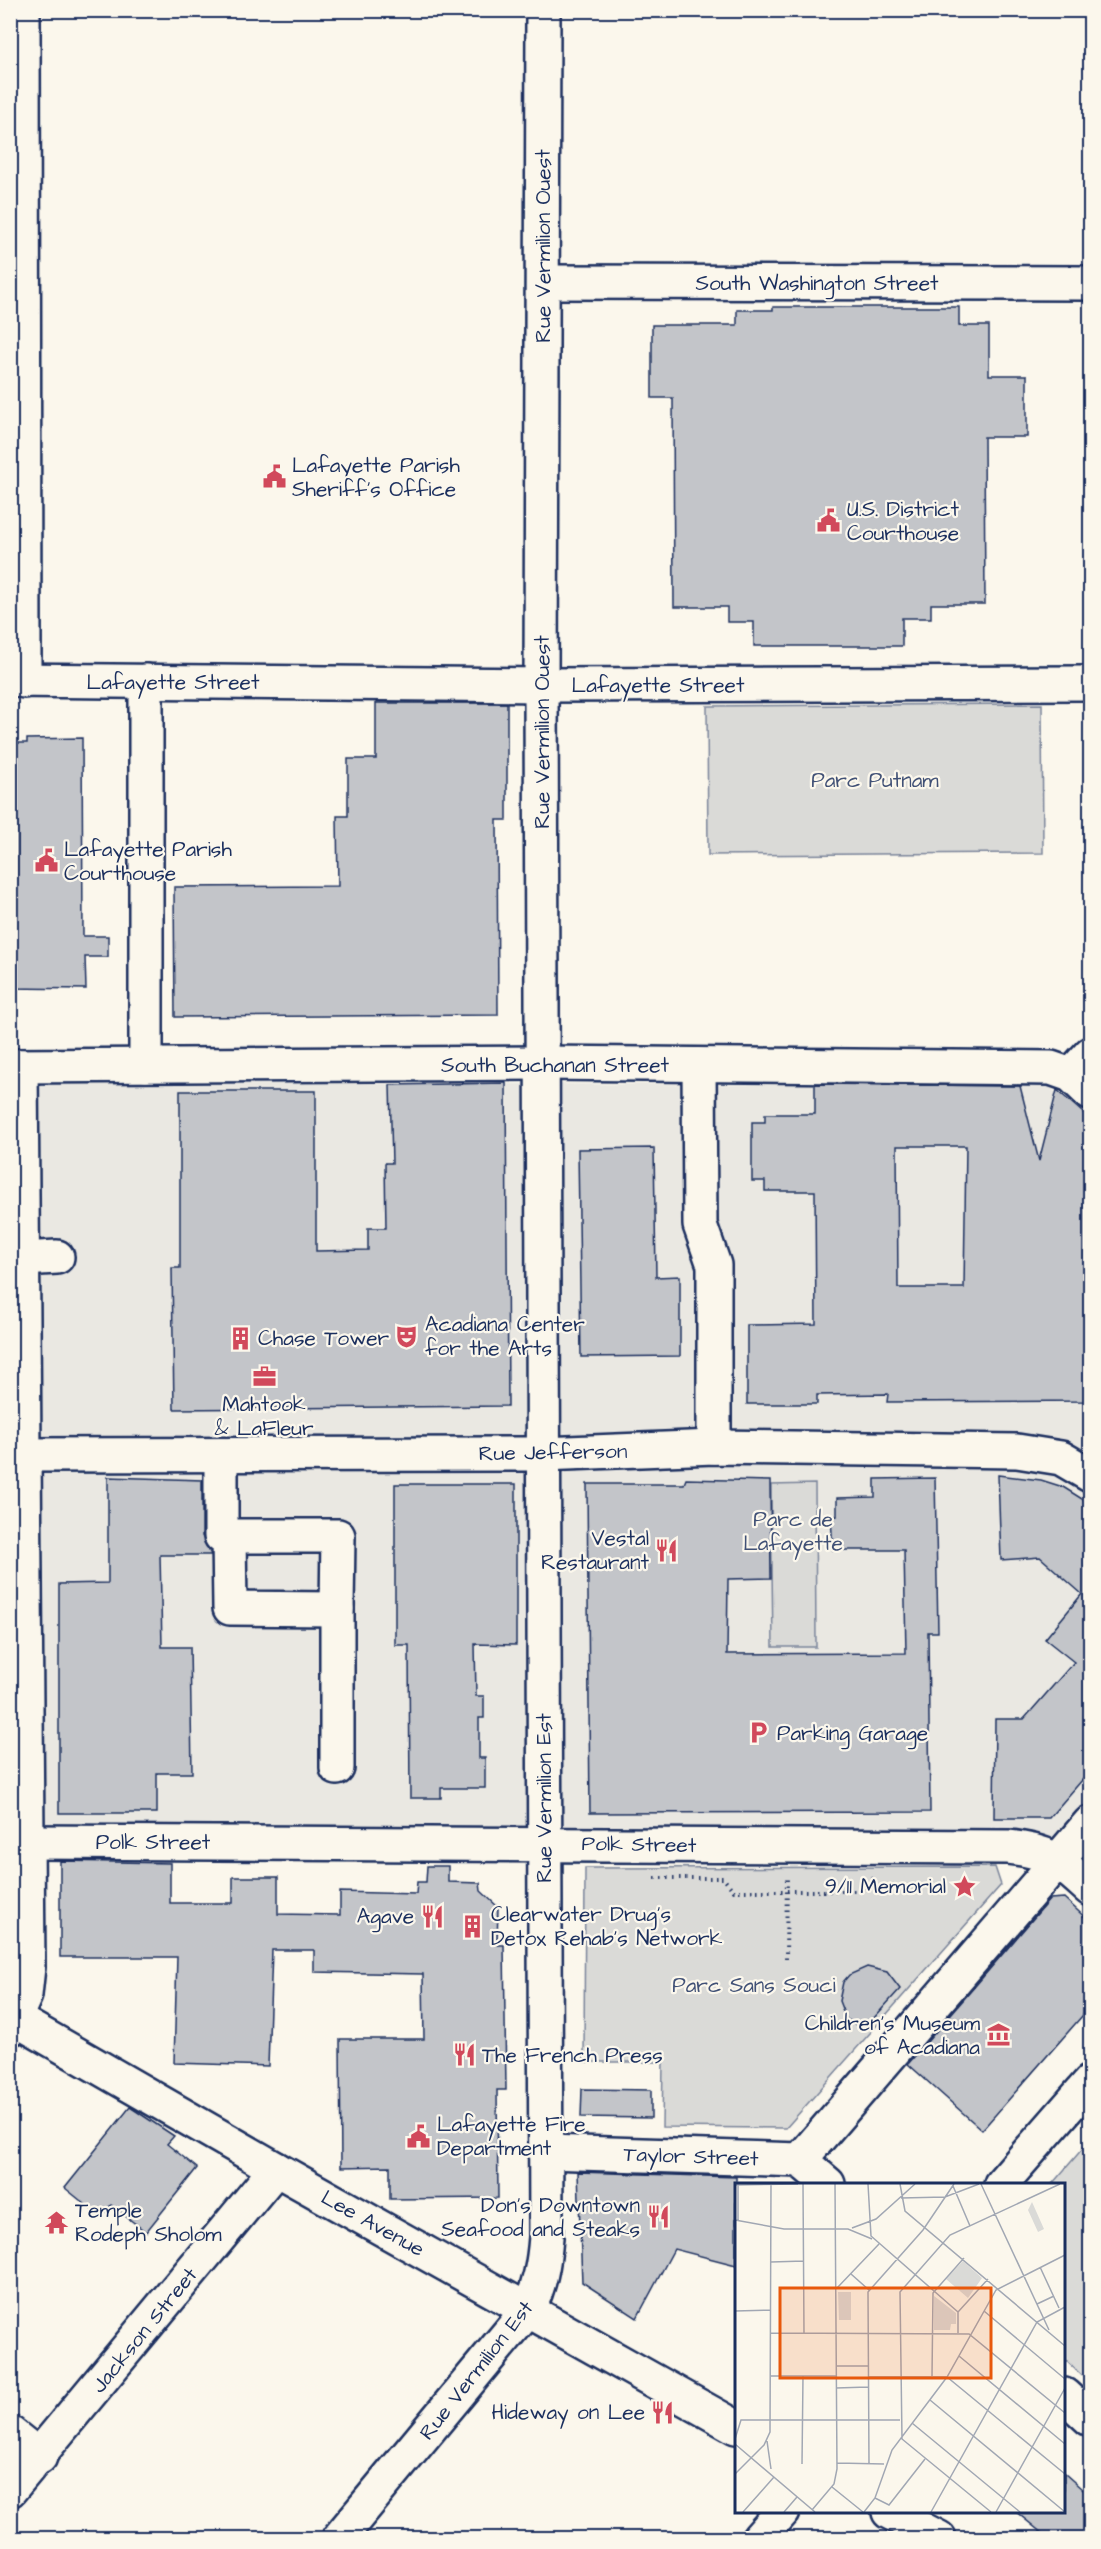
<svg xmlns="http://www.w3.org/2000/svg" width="1101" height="2549" font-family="'Architects Daughter',sans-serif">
<rect width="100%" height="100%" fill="#fbf7ec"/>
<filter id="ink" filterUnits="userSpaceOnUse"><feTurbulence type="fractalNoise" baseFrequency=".0167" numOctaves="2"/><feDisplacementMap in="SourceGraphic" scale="12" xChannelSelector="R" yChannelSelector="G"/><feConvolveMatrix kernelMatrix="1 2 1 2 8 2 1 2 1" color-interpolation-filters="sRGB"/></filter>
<g filter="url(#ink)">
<polygon fill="#eae8e2" points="11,1083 1047,1085 1090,1123 1090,1874 1051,1840 11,1838"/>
<g fill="#dadad7" stroke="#7a849a" stroke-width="1.5">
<polygon points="1042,704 1043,853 708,855 707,706"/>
<polygon points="815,1484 816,1647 773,1647 771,1485"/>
<polygon points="995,1867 1001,1885 786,2128 662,2127 663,2062 584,2062 585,1868"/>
<polygon points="1090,2140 1090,2383 1064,2359 1064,2184 1052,2184"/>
</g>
<g fill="#c3c5c9" stroke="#1b2f5e" stroke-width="1.5" fill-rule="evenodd">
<polygon points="773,307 959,307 959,326 989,326 989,375 1027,375 1027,437 984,437 985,604 931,604 931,618 902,618 902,646 754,646 754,622 727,622 727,607 674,607 673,398 652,398 652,325 737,325 737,310 773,310"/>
<polygon points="376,703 507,703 507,820 497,820 498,1015 175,1017 174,887 338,886 337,816 348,816 348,759 376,759"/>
<polygon points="82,738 83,936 108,936 108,957 85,957 86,989 10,988 10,743 27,743 27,739"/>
<polygon points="506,1083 508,1406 174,1409 172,1268 180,1268 180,1091 316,1091 316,1251 368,1250 368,1228 386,1228 385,1163 392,1163 390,1085"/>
<path d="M815 1084 1020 1086 1039 1161 1057 1090 1090 1119V1401L887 1402 888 1394 817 1395V1404H747V1325L816 1324 815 1191H765V1181H752V1122H765V1114H815ZM897 1146H966L964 1288H898Z"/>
<polygon points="654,1148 656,1277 680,1276 680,1356 581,1357 578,1149"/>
<polygon points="998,1475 1041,1480 1063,1487 1090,1504 1090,1771 1049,1818 994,1818 995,1719 1024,1719 1074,1662 1045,1639 1082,1594 1040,1557 1001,1560"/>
<polygon points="108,1477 202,1480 202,1536 211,1555 160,1555 162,1647 190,1647 192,1773 157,1773 157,1813 59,1813 59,1584 108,1583"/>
<polygon points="935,1478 938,1632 928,1632 930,1812 590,1813 587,1484 684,1484 686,1479 770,1481 771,1578 728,1579 727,1654 906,1653 904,1550 833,1550 831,1517 837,1516 837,1498 875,1497 875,1479"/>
<polygon points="395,1484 516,1484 516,1645 475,1644 476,1696 484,1696 484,1718 479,1718 479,1758 485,1758 485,1788 441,1788 441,1798 410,1798 409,1645 395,1645"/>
<polygon points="60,1861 170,1863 170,1903 233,1903 233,1877 278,1877 278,1914 340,1915 340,1892 416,1894 417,1882 426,1882 427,1866 448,1866 448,1882 480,1883 481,1891 498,1907 497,1945 504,1945 506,2090 497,2090 498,2198 390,2199 390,2166 341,2167 340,2039 424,2039 423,1974 314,1972 314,1950 272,1950 268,2066 174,2063 177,1957 60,1957"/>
<polygon points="1064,1898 1090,1922 1090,2007 982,2130 908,2064 1050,1899"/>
<polygon points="867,1967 887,1972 900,1989 864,2029 846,2019 839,2001 843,1982 849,1975"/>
<polygon points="582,2089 651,2090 651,2118 581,2117"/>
<polygon points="130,2107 174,2136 167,2144 197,2168 146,2232 111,2205 101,2217 65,2188"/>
<polygon points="578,2172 736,2177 736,2265 674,2249 637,2318 582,2282"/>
<polygon points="1064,2473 1090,2496 1090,2538 1048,2538 1015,2511 1064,2511"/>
</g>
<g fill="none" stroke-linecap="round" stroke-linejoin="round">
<defs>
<g id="minor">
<polyline points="23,10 24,681"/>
<polyline points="543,282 1090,283"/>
<polyline points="10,680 541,685 1090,683"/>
<polyline points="146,681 146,1065"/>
<polyline points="699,1065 700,1225 714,1265 714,1447"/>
<polyline points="10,1066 543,1063 1051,1068 1071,1075 1090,1093"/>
<polyline points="1071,1075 1090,1054"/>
<polyline points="23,1259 57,1257"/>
<polyline points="10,1455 543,1454 714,1447 1017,1451 1061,1458 1090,1475"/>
<polyline points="221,1455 221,1536 338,1536 337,1609 230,1608 229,1536"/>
<polyline points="337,1768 337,1609"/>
<path d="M29 1842 1008 1847C1051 1851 1060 1862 1090 1889"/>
<polyline points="10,2016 276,2169 736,2427"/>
<polyline points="10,2029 25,1995 28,1967 21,1066"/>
<polyline points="546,2152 800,2160 828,2184"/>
<polyline points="800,2160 1090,1823"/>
<polyline points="1001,2184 1090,2082"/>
<polyline points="1064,2395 1090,2419"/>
<polyline points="10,2433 40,2457"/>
<polyline points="10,2490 276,2169"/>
<polyline points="889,2512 939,2538"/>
<path d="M339 2538 528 2310C540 2286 544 2263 546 2237L541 685 543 10"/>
<polyline points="759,2538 782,2512"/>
</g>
</defs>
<use href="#minor" stroke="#1b2f5e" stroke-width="38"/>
<g stroke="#1b2f5e" stroke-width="4" stroke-dasharray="1.5 4.5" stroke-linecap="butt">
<polyline points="655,1878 723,1878 734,1891 859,1891 875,1877"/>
<polyline points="786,1959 787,1875"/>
</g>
<use href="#minor" stroke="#fbf7ec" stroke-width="33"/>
</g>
</g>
<defs>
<symbol id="civic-bare" viewBox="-9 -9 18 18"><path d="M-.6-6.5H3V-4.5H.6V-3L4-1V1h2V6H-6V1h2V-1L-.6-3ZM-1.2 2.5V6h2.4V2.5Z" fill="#d1495b" stroke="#fbf7ec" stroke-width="2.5" paint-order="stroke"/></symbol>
<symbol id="theatre-bare" viewBox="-9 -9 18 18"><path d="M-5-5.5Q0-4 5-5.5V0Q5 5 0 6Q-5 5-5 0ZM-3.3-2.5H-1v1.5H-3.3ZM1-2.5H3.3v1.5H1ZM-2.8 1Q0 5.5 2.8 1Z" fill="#d1495b" stroke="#fbf7ec" stroke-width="2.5" paint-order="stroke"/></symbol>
<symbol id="building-bare" viewBox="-9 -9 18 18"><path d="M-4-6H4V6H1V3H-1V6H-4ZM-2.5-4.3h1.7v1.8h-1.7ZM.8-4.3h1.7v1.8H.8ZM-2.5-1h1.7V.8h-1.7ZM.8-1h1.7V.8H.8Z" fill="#d1495b" stroke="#fbf7ec" stroke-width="2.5" paint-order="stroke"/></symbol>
<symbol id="office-bare" viewBox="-9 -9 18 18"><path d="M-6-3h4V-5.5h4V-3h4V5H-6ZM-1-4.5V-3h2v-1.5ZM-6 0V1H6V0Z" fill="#d1495b" stroke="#fbf7ec" stroke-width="2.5" paint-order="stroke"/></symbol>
<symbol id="restaurant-bare" viewBox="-9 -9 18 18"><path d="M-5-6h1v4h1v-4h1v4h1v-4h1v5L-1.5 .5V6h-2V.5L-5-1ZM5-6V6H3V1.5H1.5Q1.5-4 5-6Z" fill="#d1495b" stroke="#fbf7ec" stroke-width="2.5" paint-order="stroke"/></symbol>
<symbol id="parking-bare" viewBox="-9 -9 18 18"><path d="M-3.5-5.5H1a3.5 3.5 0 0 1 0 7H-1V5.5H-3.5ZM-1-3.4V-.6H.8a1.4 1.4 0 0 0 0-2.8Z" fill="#d1495b" stroke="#fbf7ec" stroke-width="2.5" paint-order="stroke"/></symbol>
<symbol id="sight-bare" viewBox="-9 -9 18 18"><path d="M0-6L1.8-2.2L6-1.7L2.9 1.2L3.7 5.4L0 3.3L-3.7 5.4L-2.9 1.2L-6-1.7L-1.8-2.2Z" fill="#d1495b" stroke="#fbf7ec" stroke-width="2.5" paint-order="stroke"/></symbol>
<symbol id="museum-bare" viewBox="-9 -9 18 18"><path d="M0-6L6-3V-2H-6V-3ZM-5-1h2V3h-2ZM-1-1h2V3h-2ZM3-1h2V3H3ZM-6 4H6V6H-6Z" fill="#d1495b" stroke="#fbf7ec" stroke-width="2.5" paint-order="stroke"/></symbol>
<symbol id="temple-bare" viewBox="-9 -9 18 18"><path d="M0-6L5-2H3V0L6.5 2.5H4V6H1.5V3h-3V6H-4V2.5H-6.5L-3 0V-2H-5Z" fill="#d1495b" stroke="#fbf7ec" stroke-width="2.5" paint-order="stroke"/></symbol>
</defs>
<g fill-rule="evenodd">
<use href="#civic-bare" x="258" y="460" width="33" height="33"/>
<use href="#civic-bare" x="812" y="504" width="33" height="33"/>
<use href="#civic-bare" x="30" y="844" width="33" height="33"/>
<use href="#theatre-bare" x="390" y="1320" width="33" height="33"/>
<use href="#building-bare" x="224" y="1322" width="33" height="33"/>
<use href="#office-bare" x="248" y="1360" width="33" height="33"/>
<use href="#restaurant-bare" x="650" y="1534" width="33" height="33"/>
<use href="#parking-bare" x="742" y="1716" width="33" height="33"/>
<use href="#sight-bare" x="948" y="1870" width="33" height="33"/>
<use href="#restaurant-bare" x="416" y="1900" width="33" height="33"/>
<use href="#building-bare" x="456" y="1910" width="33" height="33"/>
<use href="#museum-bare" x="982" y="2018" width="33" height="33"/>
<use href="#restaurant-bare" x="448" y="2038" width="33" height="33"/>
<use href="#civic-bare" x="402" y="2120" width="33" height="33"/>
<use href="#restaurant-bare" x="642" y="2200" width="33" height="33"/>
<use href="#temple-bare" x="40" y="2206" width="33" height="33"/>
<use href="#restaurant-bare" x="646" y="2396" width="33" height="33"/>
</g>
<g text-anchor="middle" stroke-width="4.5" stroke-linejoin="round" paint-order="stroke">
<g font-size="21" fill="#1b2f5e" stroke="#fbf7ec">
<text transform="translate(543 246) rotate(-90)" y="7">Rue Vermilion Ouest</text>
<text x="817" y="290">South Washington Street</text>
<text x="173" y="689">Lafayette Street</text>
<text x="658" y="692">Lafayette Street</text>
<text transform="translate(542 732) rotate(-90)" y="7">Rue Vermilion Ouest</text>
<text x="555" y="1072">South Buchanan Street</text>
<text transform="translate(553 1452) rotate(-1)" y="7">Rue Jefferson</text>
<text transform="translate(544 1798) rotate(-90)" y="7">Rue Vermilion Est</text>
<text x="153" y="1849">Polk Street</text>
<text transform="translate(639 1844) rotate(1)" y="7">Polk Street</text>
<text transform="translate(691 2156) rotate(2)" y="7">Taylor Street</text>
<text transform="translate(373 2223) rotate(29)" y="7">Lee Avenue</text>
<text transform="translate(144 2330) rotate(-51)" y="7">Jackson Street</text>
<text transform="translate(476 2370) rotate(-52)" y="7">Rue Vermilion Est</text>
</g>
<g font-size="21" fill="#1b2f5e" stroke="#fbf7ec" text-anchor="start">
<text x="292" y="472">Lafayette Parish<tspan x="292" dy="24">Sheriff's Office</tspan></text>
<text x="847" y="516">U.S. District<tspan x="847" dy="24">Courthouse</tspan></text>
<text x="64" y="856">Lafayette Parish<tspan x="64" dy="24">Courthouse</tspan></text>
<text x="425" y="1331">Acadiana Center<tspan x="425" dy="24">for the Arts</tspan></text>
<text x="258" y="1345">Chase Tower</text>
<text x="264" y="1411" text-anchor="middle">Mahtook<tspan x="264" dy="24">&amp; LaFleur</tspan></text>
<text x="649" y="1545" text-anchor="end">Vestal<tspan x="649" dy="24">Restaurant</tspan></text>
<text x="777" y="1740">Parking Garage</text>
<text x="946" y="1893" text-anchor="end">9/11 Memorial</text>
<text x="491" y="1921">Clearwater Drug's<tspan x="491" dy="24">Detox Rehab's Network</tspan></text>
<text x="414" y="1923" text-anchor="end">Agave</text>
<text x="980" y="2030" text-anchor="end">Children's Museum<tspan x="980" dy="24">of Acadiana</tspan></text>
<text x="482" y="2062">The French Press</text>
<text x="437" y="2131">Lafayette Fire<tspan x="437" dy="24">Department</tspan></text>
<text x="640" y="2212" text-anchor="end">Don's Downtown<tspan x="640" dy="24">Seafood and Steaks</tspan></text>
<text x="75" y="2217">Temple<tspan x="75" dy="24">Rodeph Sholom</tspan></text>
<text x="645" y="2419" text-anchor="end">Hideway on Lee</text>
</g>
<g font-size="21" fill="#415176" stroke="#fbf7ec">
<text x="875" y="787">Parc Putnam</text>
<text x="793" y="1526">Parc de<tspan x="793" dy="24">Lafayette</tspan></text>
<text x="754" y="1992">Parc Sans Souci</text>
</g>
</g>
<g transform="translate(735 2183)">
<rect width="330" height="330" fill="#fbf7ec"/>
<path d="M297 19 309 46 303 49 293 27ZM228 78 247 95 233 115 211 96ZM103 109H116V137H104ZM199 113 221 130V141H216L215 147H199Z" fill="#dadad7"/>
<path fill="none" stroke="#a1a7b3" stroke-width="1.5" d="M68 1 69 151M133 1 136 53 223 129M165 1 170 28 330 163M246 1 314 147M0 2 63 1M218 3 235 43M166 15 210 14 244 1M0 37 49 46H113L137 56M3 37V1M117 45 141 36 180 1M36 79 69 78M305 84 324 125M116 91 134 107M102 105 144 61M302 121 319 113M0 128 36 127M249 128 330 196M36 150 234 151 330 230M223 150V129L253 96M224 173 330 261M102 183H133M36 193H101M197 193 198 110 229 75M133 194H212L330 291M101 205 133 204M195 217 330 329M177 240 285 329M0 256 6 237H165M32 258 36 286M0 261 80 329M102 280 149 281M67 281 68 193M134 281 133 109 188 47 219 1M0 291 29 262 35 249 36 1M97 304 128 329M140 315 154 322 190 276M77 327 99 301 102 286 100 1M8 329 39 294M49 329 62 314M129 329 140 315 157 267 212 194 261 107 330 72M196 329 302 139 330 124M256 329 167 256 165 109 215 52 325 1M261 329 330 205"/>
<path fill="#e8590c" fill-opacity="0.15" stroke="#e8590c" stroke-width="3" d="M45 105H256V195H45Z"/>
<rect width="330" height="330" fill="none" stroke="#1b2f5e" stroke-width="3"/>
</g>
<rect width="1101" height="2549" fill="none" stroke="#fbf7ec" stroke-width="36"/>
<rect x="18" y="18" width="1065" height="2513" fill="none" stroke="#1b2f5e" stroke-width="2" filter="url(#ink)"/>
</svg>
